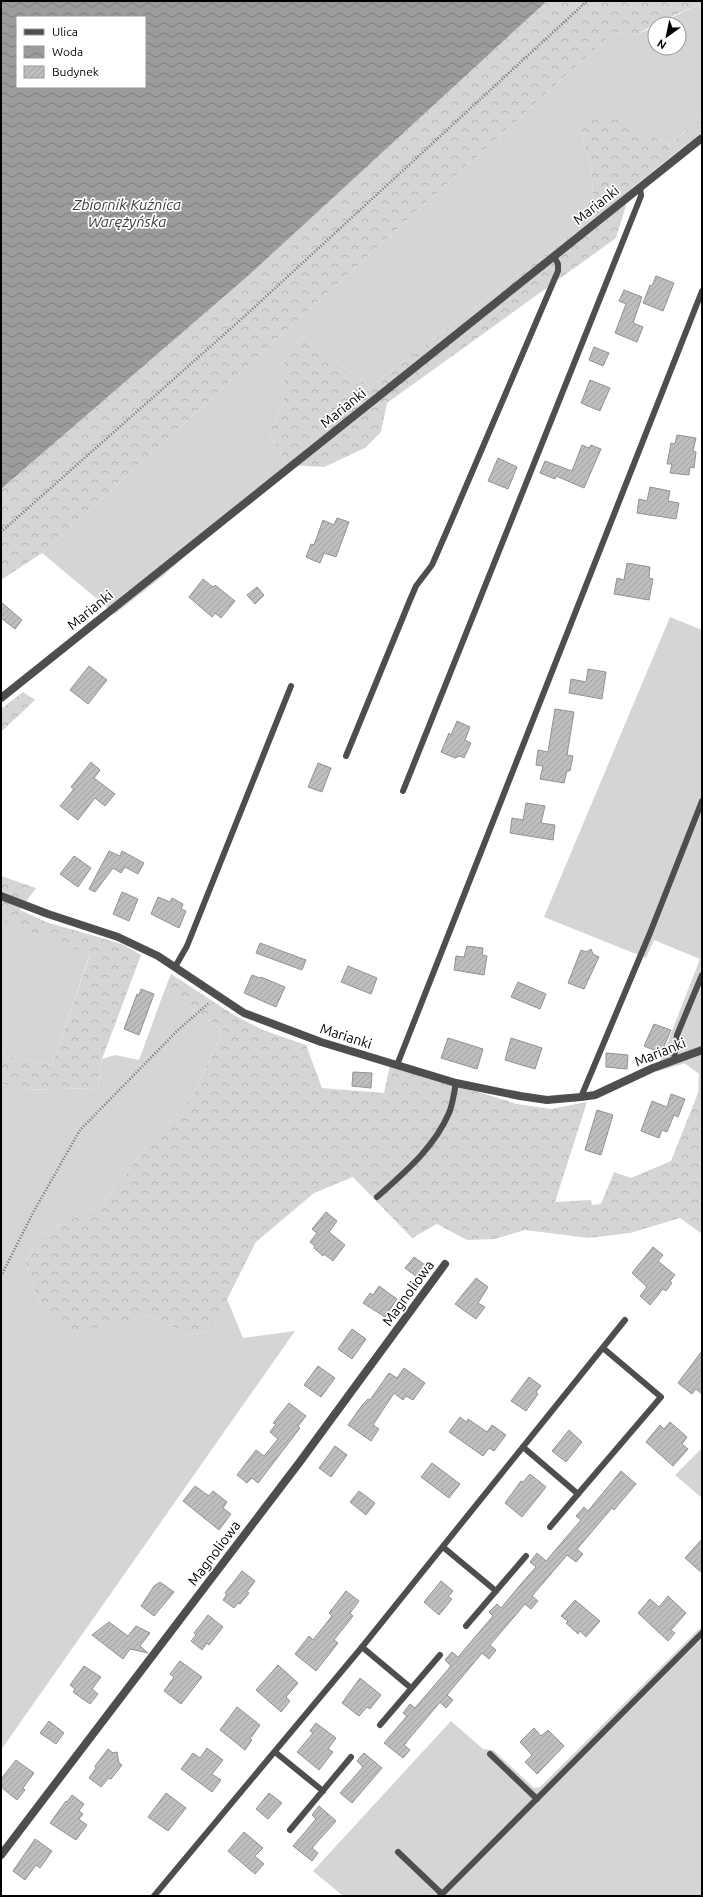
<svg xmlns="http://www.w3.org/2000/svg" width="703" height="1897" font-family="Ubuntu,sans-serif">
<defs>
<pattern id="forest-crowns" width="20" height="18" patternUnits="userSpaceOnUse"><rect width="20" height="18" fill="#d5d5d5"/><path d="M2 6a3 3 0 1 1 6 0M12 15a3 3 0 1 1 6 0" fill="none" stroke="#b5b5b5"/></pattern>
<pattern id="water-waves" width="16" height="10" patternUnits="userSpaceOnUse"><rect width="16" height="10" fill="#9c9c9c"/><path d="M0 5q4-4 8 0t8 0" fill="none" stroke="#7d7d7d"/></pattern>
<pattern id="building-hatch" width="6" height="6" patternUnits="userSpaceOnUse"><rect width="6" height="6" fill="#bebebe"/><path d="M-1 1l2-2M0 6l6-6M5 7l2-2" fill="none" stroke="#a2a2a2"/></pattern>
</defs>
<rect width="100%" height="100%" fill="#fff"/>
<g fill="#d5d5d5">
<polygon points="702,3 702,117 669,145 654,137 580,126 591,169 595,217 370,387 303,337 284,353 284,402 269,433 288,465 163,576 115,614 42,553 614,32 636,35 655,26 655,48 679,48 679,24 658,24"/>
<polygon points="670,617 702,630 702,1058 656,1072 700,959 654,940 646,958 544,917"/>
<polygon points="1,920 90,954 52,1065 1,1055"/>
<polygon points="165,989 223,1031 193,1095 137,1158 104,1203 41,1234 25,1262 38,1298 46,1316 117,1325 147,1315 191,1335 211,1331 227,1299 243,1338 295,1331 1,1750 1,1083 18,1090 98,1088 102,1059 115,1055 139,1060"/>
<polygon points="702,1448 702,1498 675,1475"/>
<polygon points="702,1626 702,1896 343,1896 313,1871 451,1721 483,1749 493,1750 534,1788 540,1787"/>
</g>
<g fill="url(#forest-crowns)">
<polygon points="547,1 702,1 702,3 655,24 636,35 614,32 42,553 1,580 1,489 249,275"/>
<polygon points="593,115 615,116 669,145 702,117 702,132 631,189 616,238 387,403 381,432 365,448 324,467 288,465 269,433 284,402 284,353 303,337 370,387 595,217 591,169 580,126"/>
<polygon points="23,692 35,700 1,732 1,709"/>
<polygon points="1,876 36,888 20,910 46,922 122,944 141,955 102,1059 98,1088 18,1090 1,1083 1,1055 52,1065 90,955 1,920"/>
<polygon points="171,974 234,1015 263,1030 306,1045 322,1088 384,1093 390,1065 517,1104 551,1109 587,1102 555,1202 591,1200 592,1205 601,1204 614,1172 631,1178 671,1161 698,1093 699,1074 684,1063 702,1058 702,1234 680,1218 630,1233 589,1238 525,1230 495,1239 467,1240 437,1224 412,1238 353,1177 314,1193 256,1242 211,1331 191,1335 147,1315 117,1325 64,1331 46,1316 38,1298 25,1262 41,1234 104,1203 137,1158 193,1095 223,1031 165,989"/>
</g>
<path fill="url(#water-waves)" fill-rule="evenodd" d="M1 1H547L249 275 1 489ZM17 17H145V87H17Z"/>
<g fill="url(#building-hatch)" stroke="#929292">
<polygon points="656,276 674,283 663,311 643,303 650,285 652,286"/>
<polygon points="624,290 642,297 633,323 643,327 637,342 615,333 626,304 619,301"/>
<polygon points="594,347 609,353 603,366 589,360"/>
<polygon points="590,380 610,388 600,411 581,403"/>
<polygon points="677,435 696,438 693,451 696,452 694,468 690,467 689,475 670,473 672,464 667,464 671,443 675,444"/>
<polygon points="582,445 589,448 591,445 601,449 584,488 556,476 555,479 540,473 545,461 572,471"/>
<polygon points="498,458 517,467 508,489 488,481"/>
<polygon points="650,487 670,491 668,501 679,503 676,519 637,513 639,499 647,501"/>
<polygon points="337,518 349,522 336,557 324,553 320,563 306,557 311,544 314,545 323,520 334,525"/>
<polygon points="627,563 650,567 649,578 653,579 649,600 614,594 617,578 624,580"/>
<polygon points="203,579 213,587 215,585 235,601 221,618 215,613 212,617 189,597"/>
<polygon points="257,587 264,595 255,604 247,595"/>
<polygon points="1,602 22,620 15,629 1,618"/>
<polygon points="89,666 107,680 88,704 70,690"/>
<polygon points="588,669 606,672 602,699 569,693 571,679 586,682"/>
<polygon points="555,709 574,712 567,755 573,756 570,771 567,771 564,783 540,779 543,766 536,765 538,750 548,752"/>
<polygon points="457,721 470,727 465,740 471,743 464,758 460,756 455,758 441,752 449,733 451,735"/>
<polygon points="91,762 100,770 94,778 115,794 105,806 95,798 78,820 60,806 74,789 71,787"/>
<polygon points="318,763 331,768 322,792 308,787"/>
<polygon points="526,803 545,806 541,823 555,825 553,840 510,833 512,818 523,820"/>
<polygon points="109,851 120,856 122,851 144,863 138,874 125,867 121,873 113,868 95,892 89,889"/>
<polygon points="74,856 91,868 78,887 60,874"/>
<polygon points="122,892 138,899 129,921 113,914"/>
<polygon points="158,897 170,902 172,898 183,904 181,909 186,911 179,928 151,914"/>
<polygon points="260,943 306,960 302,970 256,953"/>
<polygon points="467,946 483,948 482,955 487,956 484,975 454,970 456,956 464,957"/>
<polygon points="591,949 593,954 599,957 584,989 568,983 581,950 586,952"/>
<polygon points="348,966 377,978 371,994 341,982"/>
<polygon points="252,975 260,978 261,977 285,987 276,1007 244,993"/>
<polygon points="518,982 546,994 540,1009 511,997"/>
<polygon points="141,989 154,994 139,1035 124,1029 137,994 139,995"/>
<polygon points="654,1024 671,1030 661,1053 644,1046"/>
<polygon points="448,1038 483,1049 477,1069 441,1058"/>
<polygon points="511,1038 542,1048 535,1069 505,1060"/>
<polygon points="606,1053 628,1055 627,1069 606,1067"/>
<polygon points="353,1072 372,1073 371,1088 352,1086"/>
<polygon points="671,1094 685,1099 678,1117 674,1115 667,1132 662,1130 659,1138 641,1131 652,1101 667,1107"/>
<polygon points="597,1110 613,1115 601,1155 585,1150"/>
<polygon points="326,1212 337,1221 329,1232 345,1245 333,1261 324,1254 323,1256 314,1248 315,1246 310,1242 317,1233 312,1229"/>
<polygon points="653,1247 663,1255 658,1261 675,1275 670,1281 672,1283 666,1291 663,1289 650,1305 640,1296 647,1287 632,1273"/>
<polygon points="414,1257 425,1265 417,1277 405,1268"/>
<polygon points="476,1278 488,1287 478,1303 485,1307 476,1319 455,1304"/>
<polygon points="379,1286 397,1299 385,1317 363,1303 370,1293 373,1295"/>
<polygon points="352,1329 366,1339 352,1359 338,1349"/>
<polygon points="702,1351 702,1394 696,1389 692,1394 678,1383"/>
<polygon points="318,1366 335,1378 321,1397 304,1385"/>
<polygon points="404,1368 425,1383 413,1400 406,1396 403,1400 394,1393 373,1425 379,1429 371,1441 348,1425 363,1404 368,1399 370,1400 389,1373 397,1378"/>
<polygon points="529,1377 541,1386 536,1392 538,1394 526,1411 511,1401"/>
<polygon points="289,1403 306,1416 298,1426 300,1428 258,1483 252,1478 247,1483 237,1475 256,1450 264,1456 278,1439 270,1432 276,1424 273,1423"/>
<polygon points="460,1417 466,1422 468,1419 487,1432 492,1425 506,1435 494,1451 489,1448 483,1456 449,1432"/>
<polygon points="670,1422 687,1437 682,1444 688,1449 673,1466 646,1442 660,1425 664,1429"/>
<polygon points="569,1430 582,1442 566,1462 552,1451"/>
<polygon points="335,1446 347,1455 331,1477 319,1468"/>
<polygon points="432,1463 460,1484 449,1498 421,1477"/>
<polygon points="621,1471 636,1484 614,1510 612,1508 577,1549 583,1554 576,1562 567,1555 532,1596 538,1601 531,1609 525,1604 490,1645 496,1650 489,1659 482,1653 447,1695 453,1700 446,1708 440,1702 404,1745 410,1750 403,1758 384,1743 407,1716 403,1713 410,1704 415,1708 451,1666 445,1660 452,1652 458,1657 493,1616 489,1612 497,1604 501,1608 521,1584 536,1567 530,1562 537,1553 546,1561 581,1520 576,1516 584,1507 588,1511"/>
<polygon points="530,1474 546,1487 522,1517 505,1503 521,1481 523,1482"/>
<polygon points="195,1486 209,1496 213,1491 227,1502 223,1508 231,1514 219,1530 183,1501"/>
<polygon points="359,1491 375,1503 366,1515 350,1502"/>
<polygon points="702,1539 702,1573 685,1558"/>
<polygon points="242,1571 255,1581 247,1592 249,1593 240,1604 238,1603 234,1608 223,1600 227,1594 225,1593"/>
<polygon points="441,1581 453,1591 448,1597 452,1599 439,1615 424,1602"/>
<polygon points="160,1582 174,1592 154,1616 141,1606 154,1586"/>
<polygon points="346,1591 359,1601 350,1613 353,1616 334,1640 338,1643 316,1671 295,1654 309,1636 313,1640 332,1616 329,1613"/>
<polygon points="668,1596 686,1613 671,1630 675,1633 668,1641 638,1613 650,1599 659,1607"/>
<polygon points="575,1600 600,1621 586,1637 580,1631 578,1634 566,1623 568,1621 561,1616"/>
<polygon points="208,1615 223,1627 209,1645 207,1643 202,1650 191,1641 196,1635 194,1633"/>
<polygon points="109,1622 128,1636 136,1626 150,1633 140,1646 148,1653 130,1649 123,1659 92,1635"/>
<polygon points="180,1661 202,1677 181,1704 164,1691 174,1677 170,1674"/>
<polygon points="278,1665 298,1683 286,1697 290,1701 281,1712 256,1690"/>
<polygon points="84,1666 101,1677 92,1689 98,1694 90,1704 73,1692 75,1689 70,1685"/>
<polygon points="360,1678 381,1695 370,1709 367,1707 359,1716 342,1703"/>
<polygon points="237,1707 260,1725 250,1739 252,1740 245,1750 220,1730"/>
<polygon points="49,1721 64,1733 56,1744 40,1733"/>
<polygon points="316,1723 336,1738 328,1749 333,1752 319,1770 297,1752 313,1733 310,1731"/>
<polygon points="534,1728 541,1736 548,1730 564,1746 537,1774 525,1762 532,1755 520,1742"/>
<polygon points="207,1748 223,1760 212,1774 221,1780 212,1792 181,1769 193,1753 200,1758"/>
<polygon points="108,1749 113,1753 117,1752 119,1763 122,1765 111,1779 109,1778 101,1787 89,1778 96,1768 95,1766"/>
<polygon points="364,1753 382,1768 352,1803 340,1793 363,1767 357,1761"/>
<polygon points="16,1760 34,1773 23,1788 25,1790 17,1800 1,1787 1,1779"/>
<polygon points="166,1793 186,1808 168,1831 148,1817"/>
<polygon points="269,1793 282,1803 268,1819 256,1809"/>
<polygon points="72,1795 84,1804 79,1811 83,1814 79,1819 87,1825 76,1840 50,1823 66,1801 67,1802"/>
<polygon points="319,1806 336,1821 312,1848 318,1853 312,1861 293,1846 316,1819 312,1815"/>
<polygon points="244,1832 263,1848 255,1856 264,1864 255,1874 228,1851"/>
<polygon points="35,1839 52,1851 40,1868 36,1865 25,1880 13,1871"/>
</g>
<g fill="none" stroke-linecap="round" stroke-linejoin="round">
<g stroke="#707070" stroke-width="2.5" stroke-dasharray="1 2" stroke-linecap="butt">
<polyline points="1,532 246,315 587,1"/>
<polyline points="1,1276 34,1211 80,1130 178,1030 209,1003"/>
</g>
<g stroke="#4e4e4e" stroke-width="6">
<polyline points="346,756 410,600 416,586 432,565 446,533 558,271 558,264 554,256"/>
<polyline points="403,791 641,196 640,187"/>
<polyline points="175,967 187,946 291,686"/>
<polyline points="674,1060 677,1035 702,975"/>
<polyline points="397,1065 702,291"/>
<polyline points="581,1097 650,933 702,801"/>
<path d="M377 1197C405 1172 434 1148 449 1113 453 1104 454 1092 456 1083"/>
<polyline points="523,1447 578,1494 661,1397 603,1348"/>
<polyline points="550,1527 578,1494"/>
<polyline points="443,1547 496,1591"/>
<polyline points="466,1626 526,1556"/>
<polyline points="362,1647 411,1688"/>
<polyline points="380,1725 440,1655"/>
<polyline points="275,1752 323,1791"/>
<polyline points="490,1754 537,1799"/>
<polyline points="290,1830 351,1757"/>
<polyline points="398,1852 442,1894"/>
<polyline points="154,1896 362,1647 625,1320"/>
<polyline points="440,1896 702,1633"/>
</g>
<g stroke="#4e4e4e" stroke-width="8">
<polyline points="1,698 702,138"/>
<polyline points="1,896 48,914 118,937 158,956 244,1013 321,1042 456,1083 520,1096 547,1100 581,1097 595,1095 653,1068 702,1050"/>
<polyline points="1,1855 299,1463 445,1264"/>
</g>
</g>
<g text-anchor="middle" stroke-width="3.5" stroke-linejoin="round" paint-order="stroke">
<g font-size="14" fill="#000" stroke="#fff">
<text transform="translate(596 205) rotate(-38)" y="5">Marianki</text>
<text transform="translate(343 408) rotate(-39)" y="5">Marianki</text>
<text transform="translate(90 610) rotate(-39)" y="5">Marianki</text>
<text transform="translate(346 1036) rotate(18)" y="5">Marianki</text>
<text transform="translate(660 1052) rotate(-22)" y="5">Marianki</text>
<text transform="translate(408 1293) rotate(-54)" y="5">Magnoliowa</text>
<text transform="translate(214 1553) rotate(-53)" y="5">Magnoliowa</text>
</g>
<g font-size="15" font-style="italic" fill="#3d3d3d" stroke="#fff">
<text x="127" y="210">Zbiornik Kuźnica<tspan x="127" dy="17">Warężyńska</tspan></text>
</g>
</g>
<rect width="703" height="1897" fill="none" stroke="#000000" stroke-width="4"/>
<rect x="16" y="16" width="130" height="72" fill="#ffffff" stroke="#999999"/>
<rect x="24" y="29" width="20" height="6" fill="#4e4e4e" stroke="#999999"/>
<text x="52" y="36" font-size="12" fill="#000000">Ulica</text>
<rect x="24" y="46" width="20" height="12" fill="url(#water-waves)" stroke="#999999"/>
<text x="52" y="56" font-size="12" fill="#000000">Woda</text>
<rect x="24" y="66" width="20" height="12" fill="url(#building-hatch)" stroke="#999999"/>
<text x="52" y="76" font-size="12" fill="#000000">Budynek</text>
<g transform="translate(667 36) rotate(213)"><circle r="19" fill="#ffffff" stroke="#999999"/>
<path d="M0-3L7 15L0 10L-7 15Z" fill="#000000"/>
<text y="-6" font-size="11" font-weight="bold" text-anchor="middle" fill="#000000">N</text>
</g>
</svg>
